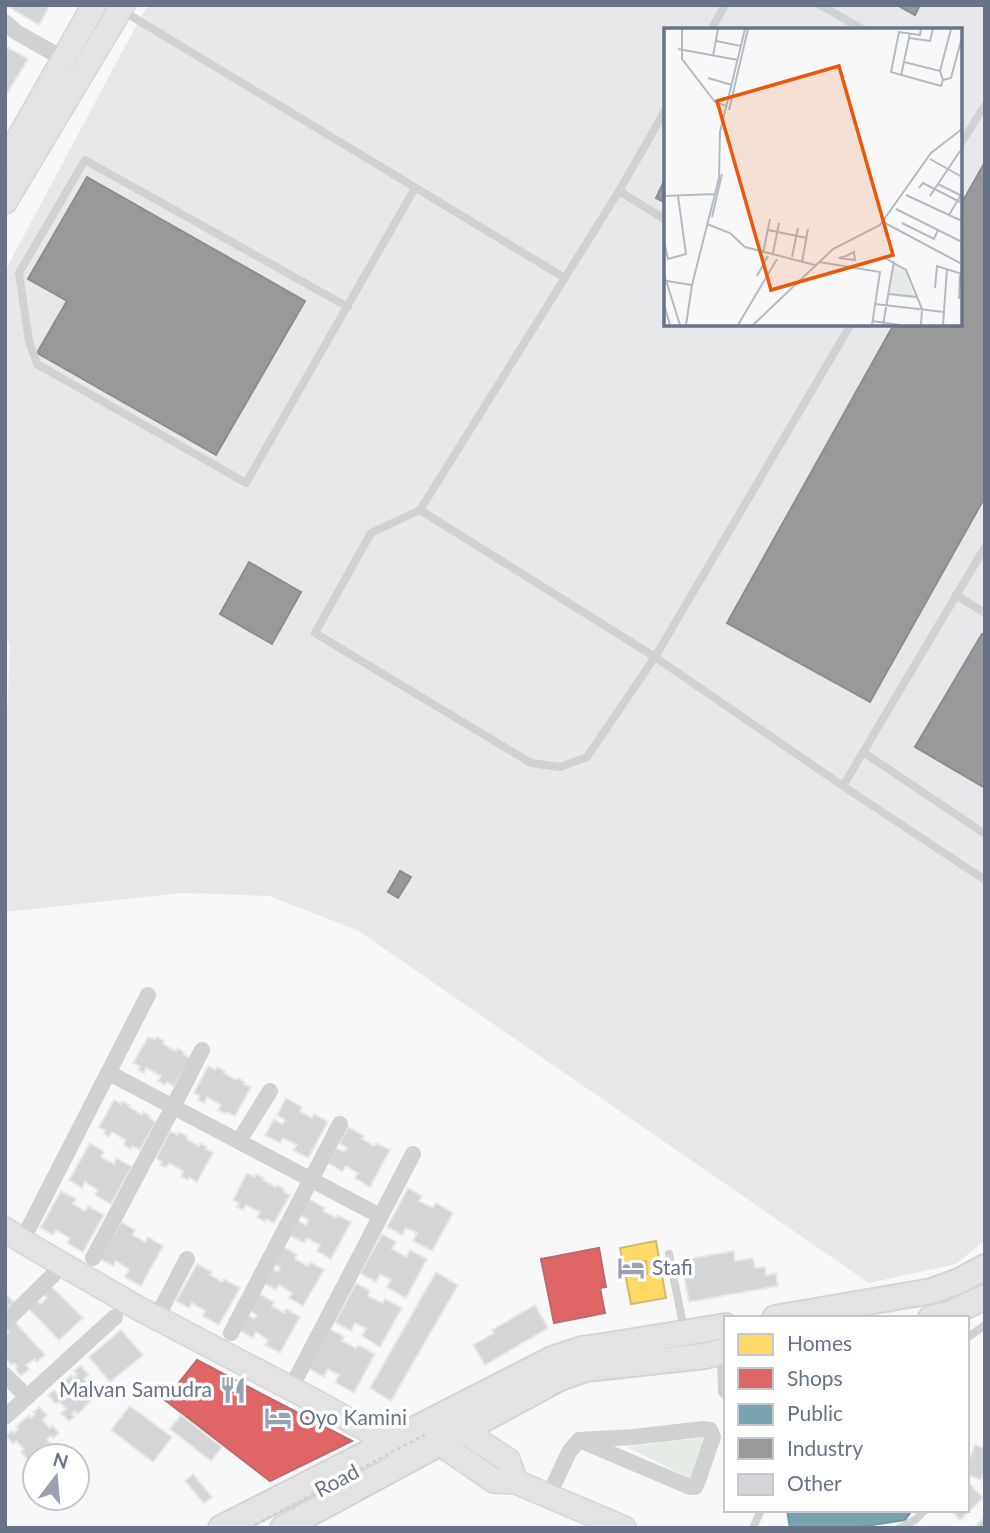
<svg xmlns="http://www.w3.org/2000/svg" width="990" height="1533" font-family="Lato,sans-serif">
<rect width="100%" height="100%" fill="#f8f8f8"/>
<path fill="#e8e8ea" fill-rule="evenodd" d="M148 5H985V1240L956 1264 869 1283 357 930 269 896 182 893 5 912V763L10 644 5 636V271L137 24ZM666 30H960V324H666Z"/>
<polygon fill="#e7ebe6" points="707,1437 695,1481 627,1447"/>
<path fill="#ffd966" stroke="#d2ba70" stroke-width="2" fill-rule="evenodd" d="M656 1241 666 1298 631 1304 620 1248ZM646 1261 647 1274 640 1275 638 1262Z"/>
<g fill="#e06666" stroke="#bc6a70" stroke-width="2">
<polygon points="599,1248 606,1287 600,1288 605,1313 554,1323 541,1259"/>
<polygon points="197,1360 352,1441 270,1481 165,1400"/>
</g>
<polygon fill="#76a5af" stroke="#7296a3" stroke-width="2" points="787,1510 912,1510 905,1520 859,1527 859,1528 790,1528"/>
<g fill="#999" stroke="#8a8e94" stroke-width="2">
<polygon points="897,5 920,5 915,15"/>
<polygon points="985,162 985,497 870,702 727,623 894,324 960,324 960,206"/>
<polygon points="87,177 305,301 216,455 37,353 67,301 28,279"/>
<polygon points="666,177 666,203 656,198"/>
<polygon points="249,562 301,592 272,644 220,614"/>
<polygon points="982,634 985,635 985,788 915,747"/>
<polygon points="400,871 411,877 398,898 388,892"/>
</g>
<g fill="#d4d5d6" stroke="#e8e8e8" stroke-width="2">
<polygon points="11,5 50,5 39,25 9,7"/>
<polygon points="5,46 28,59 5,97"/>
<polygon points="148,1037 155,1040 157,1037 164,1041 163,1044 176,1051 177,1048 184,1052 183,1054 190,1058 174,1087 167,1082 165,1085 158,1081 161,1076 146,1068 144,1073 138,1070 140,1066 133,1063"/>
<polygon points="208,1066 215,1070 217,1067 225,1071 224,1073 236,1080 238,1078 245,1082 244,1084 251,1087 235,1116 227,1112 226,1114 218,1110 221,1105 207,1097 204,1103 198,1100 200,1096 194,1093"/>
<polygon points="286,1098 302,1107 300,1111 312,1118 314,1114 328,1122 308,1158 293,1150 297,1145 283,1138 280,1143 265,1135 274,1119 282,1124 285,1120 277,1115"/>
<polygon points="114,1100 121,1104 122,1101 130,1105 129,1107 142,1115 143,1112 150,1116 149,1118 156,1122 140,1150 132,1146 131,1149 124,1145 126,1140 112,1132 109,1137 104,1134 105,1130 99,1127"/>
<polygon points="348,1127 364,1136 362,1139 374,1146 376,1143 390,1150 370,1187 355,1178 358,1173 346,1166 342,1171 328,1163 336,1148 344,1152 347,1148 339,1143"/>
<polygon points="170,1131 178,1135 179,1132 187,1136 186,1139 199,1146 200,1143 207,1147 206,1149 213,1153 197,1182 189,1177 188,1180 181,1176 183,1171 169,1163 166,1168 160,1165 162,1162 156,1158"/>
<polygon points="90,1143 104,1152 101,1157 114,1164 116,1158 132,1167 111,1204 95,1195 98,1190 85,1182 82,1188 69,1180"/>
<polygon points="247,1173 254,1177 256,1174 264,1178 263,1180 276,1187 277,1185 284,1189 283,1191 290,1195 274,1223 266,1219 265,1222 257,1217 260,1212 246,1205 243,1210 237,1207 239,1203 233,1200"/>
<polygon points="408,1188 422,1196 419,1201 433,1208 436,1203 453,1213 432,1251 413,1241 417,1233 406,1228 402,1235 387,1227"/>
<polygon points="61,1191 76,1199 73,1204 85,1211 88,1206 104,1215 83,1252 67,1243 70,1238 56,1230 53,1235 40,1228"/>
<polygon points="309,1199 325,1208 323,1211 336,1218 338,1215 351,1222 331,1259 317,1251 320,1245 307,1238 304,1243 289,1235 297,1220 306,1225 308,1220 300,1215"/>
<polygon points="121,1222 135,1230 133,1235 145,1242 148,1237 163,1246 141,1286 125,1277 129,1269 116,1261 113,1266 100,1259"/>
<polygon points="382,1234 396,1242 392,1249 406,1257 410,1250 427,1259 406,1298 387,1287 391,1280 380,1274 376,1282 360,1273"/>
<polygon points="282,1246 297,1255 295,1259 308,1266 310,1262 324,1270 303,1306 289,1298 292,1293 279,1285 276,1290 261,1282 270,1267 278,1272 280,1267 272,1263"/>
<polygon points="734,1251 735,1261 753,1258 755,1268 765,1267 766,1275 776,1273 778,1286 689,1302 681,1260"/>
<polygon points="197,1264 212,1272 210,1275 222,1282 224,1279 240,1288 219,1325 203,1316 205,1311 192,1303 189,1308 176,1301"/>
<polygon points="436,1272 458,1285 391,1401 370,1388"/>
<polygon points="356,1283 370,1291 368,1296 382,1303 385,1299 402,1308 380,1347 362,1336 366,1329 355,1323 351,1331 335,1322"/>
<polygon points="51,1286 83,1318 59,1340 28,1308 36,1300 41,1304 47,1298 43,1294"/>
<polygon points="258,1293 274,1302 272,1306 284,1313 286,1309 300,1317 280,1353 265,1345 268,1340 256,1332 253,1338 238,1329 246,1314 254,1319 257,1315 249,1310"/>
<polygon points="6,1294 14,1302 5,1310 5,1295"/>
<polygon points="535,1305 548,1328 485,1365 473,1345 494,1333 492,1330"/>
<polygon points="14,1321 45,1355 37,1362 34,1359 26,1365 29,1369 21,1376 15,1369 17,1367 14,1363 12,1365 5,1358 5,1336 9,1332 5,1328"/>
<polygon points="330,1329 344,1337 342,1341 356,1348 358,1345 375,1354 354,1393 335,1382 339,1375 328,1369 324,1377 308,1368"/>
<polygon points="121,1330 143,1355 110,1382 89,1357"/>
<polygon points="81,1366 89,1375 84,1379 90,1387 94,1383 101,1390 78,1414 75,1411 72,1414 75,1416 69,1421 61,1413 66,1409 59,1401 56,1404 48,1395 54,1390 57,1393 60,1390 58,1387 71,1375 73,1378 77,1374 74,1371"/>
<polygon points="130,1406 172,1437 153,1462 111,1430"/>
<polygon points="39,1407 47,1415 42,1420 50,1428 52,1425 59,1433 53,1439 51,1436 47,1439 50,1443 38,1454 35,1451 31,1455 33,1457 29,1461 21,1452 24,1449 16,1441 13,1444 6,1436 12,1430 14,1433 18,1429 16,1427 29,1415 31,1418 35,1414 33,1412"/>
<polygon points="181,1415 222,1447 211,1461 170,1429"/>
<polygon points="975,1445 985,1448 985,1469 981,1480 967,1475 967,1465"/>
<polygon points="193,1474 212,1497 204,1504 185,1481"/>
<polygon points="969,1483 983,1498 960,1520 951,1510 967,1510 967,1485"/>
<polygon points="985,1517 985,1528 974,1528"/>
</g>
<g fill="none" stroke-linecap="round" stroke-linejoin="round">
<defs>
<g id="secondary">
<polyline points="5,162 94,5"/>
<polyline points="5,202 123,5"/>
<polyline points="5,1229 22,1241 138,1308 311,1399 403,1450"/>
<polyline points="448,1421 508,1460 516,1482"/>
<polyline points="424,1433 494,1481 516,1482 624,1528"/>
</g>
<g id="primary">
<polyline points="775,1318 932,1291 959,1281 985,1267"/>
<polyline points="931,1318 949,1314 985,1297"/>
<polyline points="221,1528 552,1359 582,1349 610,1345 726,1326"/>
<polyline points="283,1528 560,1378 586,1369 705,1356 726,1351"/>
</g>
</defs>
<use href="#secondary" stroke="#d5d6d7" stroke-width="26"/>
<use href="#primary" stroke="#d4d4d6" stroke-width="28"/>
<g stroke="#d0d1d3" stroke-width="8">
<polyline points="820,5 864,30"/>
<polyline points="123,11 565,278"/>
<polyline points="711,30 725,5"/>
<polyline points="666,109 619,191 420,510 371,533 315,633 531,763 560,767 587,757 655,657 851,324"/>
<polyline points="960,145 985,105"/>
<polyline points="619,191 666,220"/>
<polyline points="348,307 85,160 19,273 29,341 37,364 246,483 415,188"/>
<polyline points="420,510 655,657 843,786 985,880"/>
<polyline points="956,595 985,613"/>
<polyline points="863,752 985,834"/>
<polyline points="843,786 985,547"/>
<polyline points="669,1254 684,1330"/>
<polyline points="967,1338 985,1325"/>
<polyline points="753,1528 761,1510"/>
<polyline points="899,1528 915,1520 925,1510"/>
</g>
<g stroke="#d0d1d3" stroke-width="16">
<polyline points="5,22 16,32 71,63"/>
<polyline points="109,1073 380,1216"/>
<polyline points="239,1141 270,1091"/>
<polyline points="22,1241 148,995"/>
<polyline points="93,1258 173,1107 202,1050"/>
<polyline points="157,1317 187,1259"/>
<polyline points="5,1322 54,1274"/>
<polyline points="231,1333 340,1124"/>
<polyline points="725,1351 726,1391"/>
<polyline points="5,1375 27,1397"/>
<polyline points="291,1388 413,1154"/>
<polyline points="5,1417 115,1317"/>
<polyline points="549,1495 569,1452 579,1440 634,1437 703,1429 710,1430 713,1437 697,1483 695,1487 690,1487 579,1440"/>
</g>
<use href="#secondary" stroke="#e3e3e4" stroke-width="23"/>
<use href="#primary" stroke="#e3e3e4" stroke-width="24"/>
<polyline stroke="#cececf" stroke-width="2.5" stroke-dasharray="3.5 3.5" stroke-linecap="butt" points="249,1528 426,1434"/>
</g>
<defs>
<symbol id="hotel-bare" viewBox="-9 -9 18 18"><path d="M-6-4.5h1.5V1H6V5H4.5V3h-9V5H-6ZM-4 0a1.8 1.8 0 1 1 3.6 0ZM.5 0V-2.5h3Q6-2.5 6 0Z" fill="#9aa2af" stroke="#fff" stroke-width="2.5" paint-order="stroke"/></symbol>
<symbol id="restaurant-bare" viewBox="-9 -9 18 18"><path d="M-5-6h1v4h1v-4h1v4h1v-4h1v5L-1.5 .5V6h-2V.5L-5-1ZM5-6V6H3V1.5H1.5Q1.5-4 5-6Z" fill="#9aa2af" stroke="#fff" stroke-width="2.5" paint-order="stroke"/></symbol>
</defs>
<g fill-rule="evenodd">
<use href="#hotel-bare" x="612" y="1249" width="38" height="38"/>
<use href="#restaurant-bare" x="214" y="1371" width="38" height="38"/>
<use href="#hotel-bare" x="259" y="1399" width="38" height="38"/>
</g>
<g text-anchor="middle" stroke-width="7" stroke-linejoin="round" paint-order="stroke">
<g font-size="21" fill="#687388" stroke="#fff" text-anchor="start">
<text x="652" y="1275">Stafi</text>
<text x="212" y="1397" text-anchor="end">Malvan Samudra</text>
<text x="299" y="1425">Oyo Kamini</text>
</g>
<g font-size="21" fill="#687388" stroke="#fff">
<text transform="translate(337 1481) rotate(-28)" y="7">Road</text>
</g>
</g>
<g transform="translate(664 28)">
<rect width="298" height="298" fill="#f8f8f8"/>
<path d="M230 234 241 242 251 271 226 267Z" fill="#e7ebe6"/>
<path fill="none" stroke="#b5bbc4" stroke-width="2" d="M18 1V31L51 74 62 78M257 1 256 7 235 4 227 44 277 58 279 52M287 1 276 43 279 52 287 50 298 9M245 10 266 13 269 1M52 13 77 18M14 21 74 32M49 28 54 1M240 34 276 43M237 48 246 5M44 50 68 57M65 82 84 1M266 131 298 149M274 156 296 167M255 160 259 155 298 175M242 167 298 193M0 168 51 166M266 168 296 123M232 181 298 214M285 187 298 165M48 189 58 146M219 194 298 236M238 195 270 211 274 202M43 196 66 205 81 219 151 237M104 202 143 210M0 213 4 231 22 226 14 168M190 224 191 232 175 230 182 228ZM99 225 106 191M109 225 115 195M128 229 134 200M221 230 242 242 258 281 257 297M138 234 144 201M155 234 216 244 208 297M0 246 16 297M93 248 104 228M3 253 28 257M271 260 273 238 298 246M225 266 253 269M295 271 296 245M0 276 6 297M211 276 280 284M208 293 236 297M22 297 28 257 55 150 56 104 81 1M74 297 113 231M89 297 169 221 216 197 267 125 298 101M219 297 230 233M279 297 283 241"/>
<path fill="#e8590c" fill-opacity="0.15" stroke="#e8590c" stroke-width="3.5" d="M175 38 229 227 107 262 53 73Z"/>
<rect width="298" height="298" fill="none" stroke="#687388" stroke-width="3.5"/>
</g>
<rect width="990" height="1533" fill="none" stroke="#687388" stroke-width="14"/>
<rect x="724" y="1316" width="245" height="196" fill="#ffffff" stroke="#c3c7cf" stroke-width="2"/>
<rect x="738" y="1334" width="35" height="21" fill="#ffd966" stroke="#c3c7cf" stroke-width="2"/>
<text x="787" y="1351" font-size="21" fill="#687388">Homes</text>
<rect x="738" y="1368" width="35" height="21" fill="#e06666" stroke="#c3c7cf" stroke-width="2"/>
<text x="787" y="1386" font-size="21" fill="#687388">Shops</text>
<rect x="738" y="1404" width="35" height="21" fill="#76a5af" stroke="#c3c7cf" stroke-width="2"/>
<text x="787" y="1421" font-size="21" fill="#687388">Public</text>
<rect x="738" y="1438" width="35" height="21" fill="#999999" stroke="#c3c7cf" stroke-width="2"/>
<text x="787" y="1456" font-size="21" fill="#687388">Industry</text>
<rect x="738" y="1474" width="35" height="21" fill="#d4d5d6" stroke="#c3c7cf" stroke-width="2"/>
<text x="787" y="1491" font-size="21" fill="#687388">Other</text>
<g transform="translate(56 1477) rotate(16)"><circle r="33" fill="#ffffff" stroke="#c3c7cf" stroke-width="2"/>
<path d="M0-5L12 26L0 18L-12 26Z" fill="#9aa2af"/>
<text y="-10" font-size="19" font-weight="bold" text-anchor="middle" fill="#687388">N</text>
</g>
</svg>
